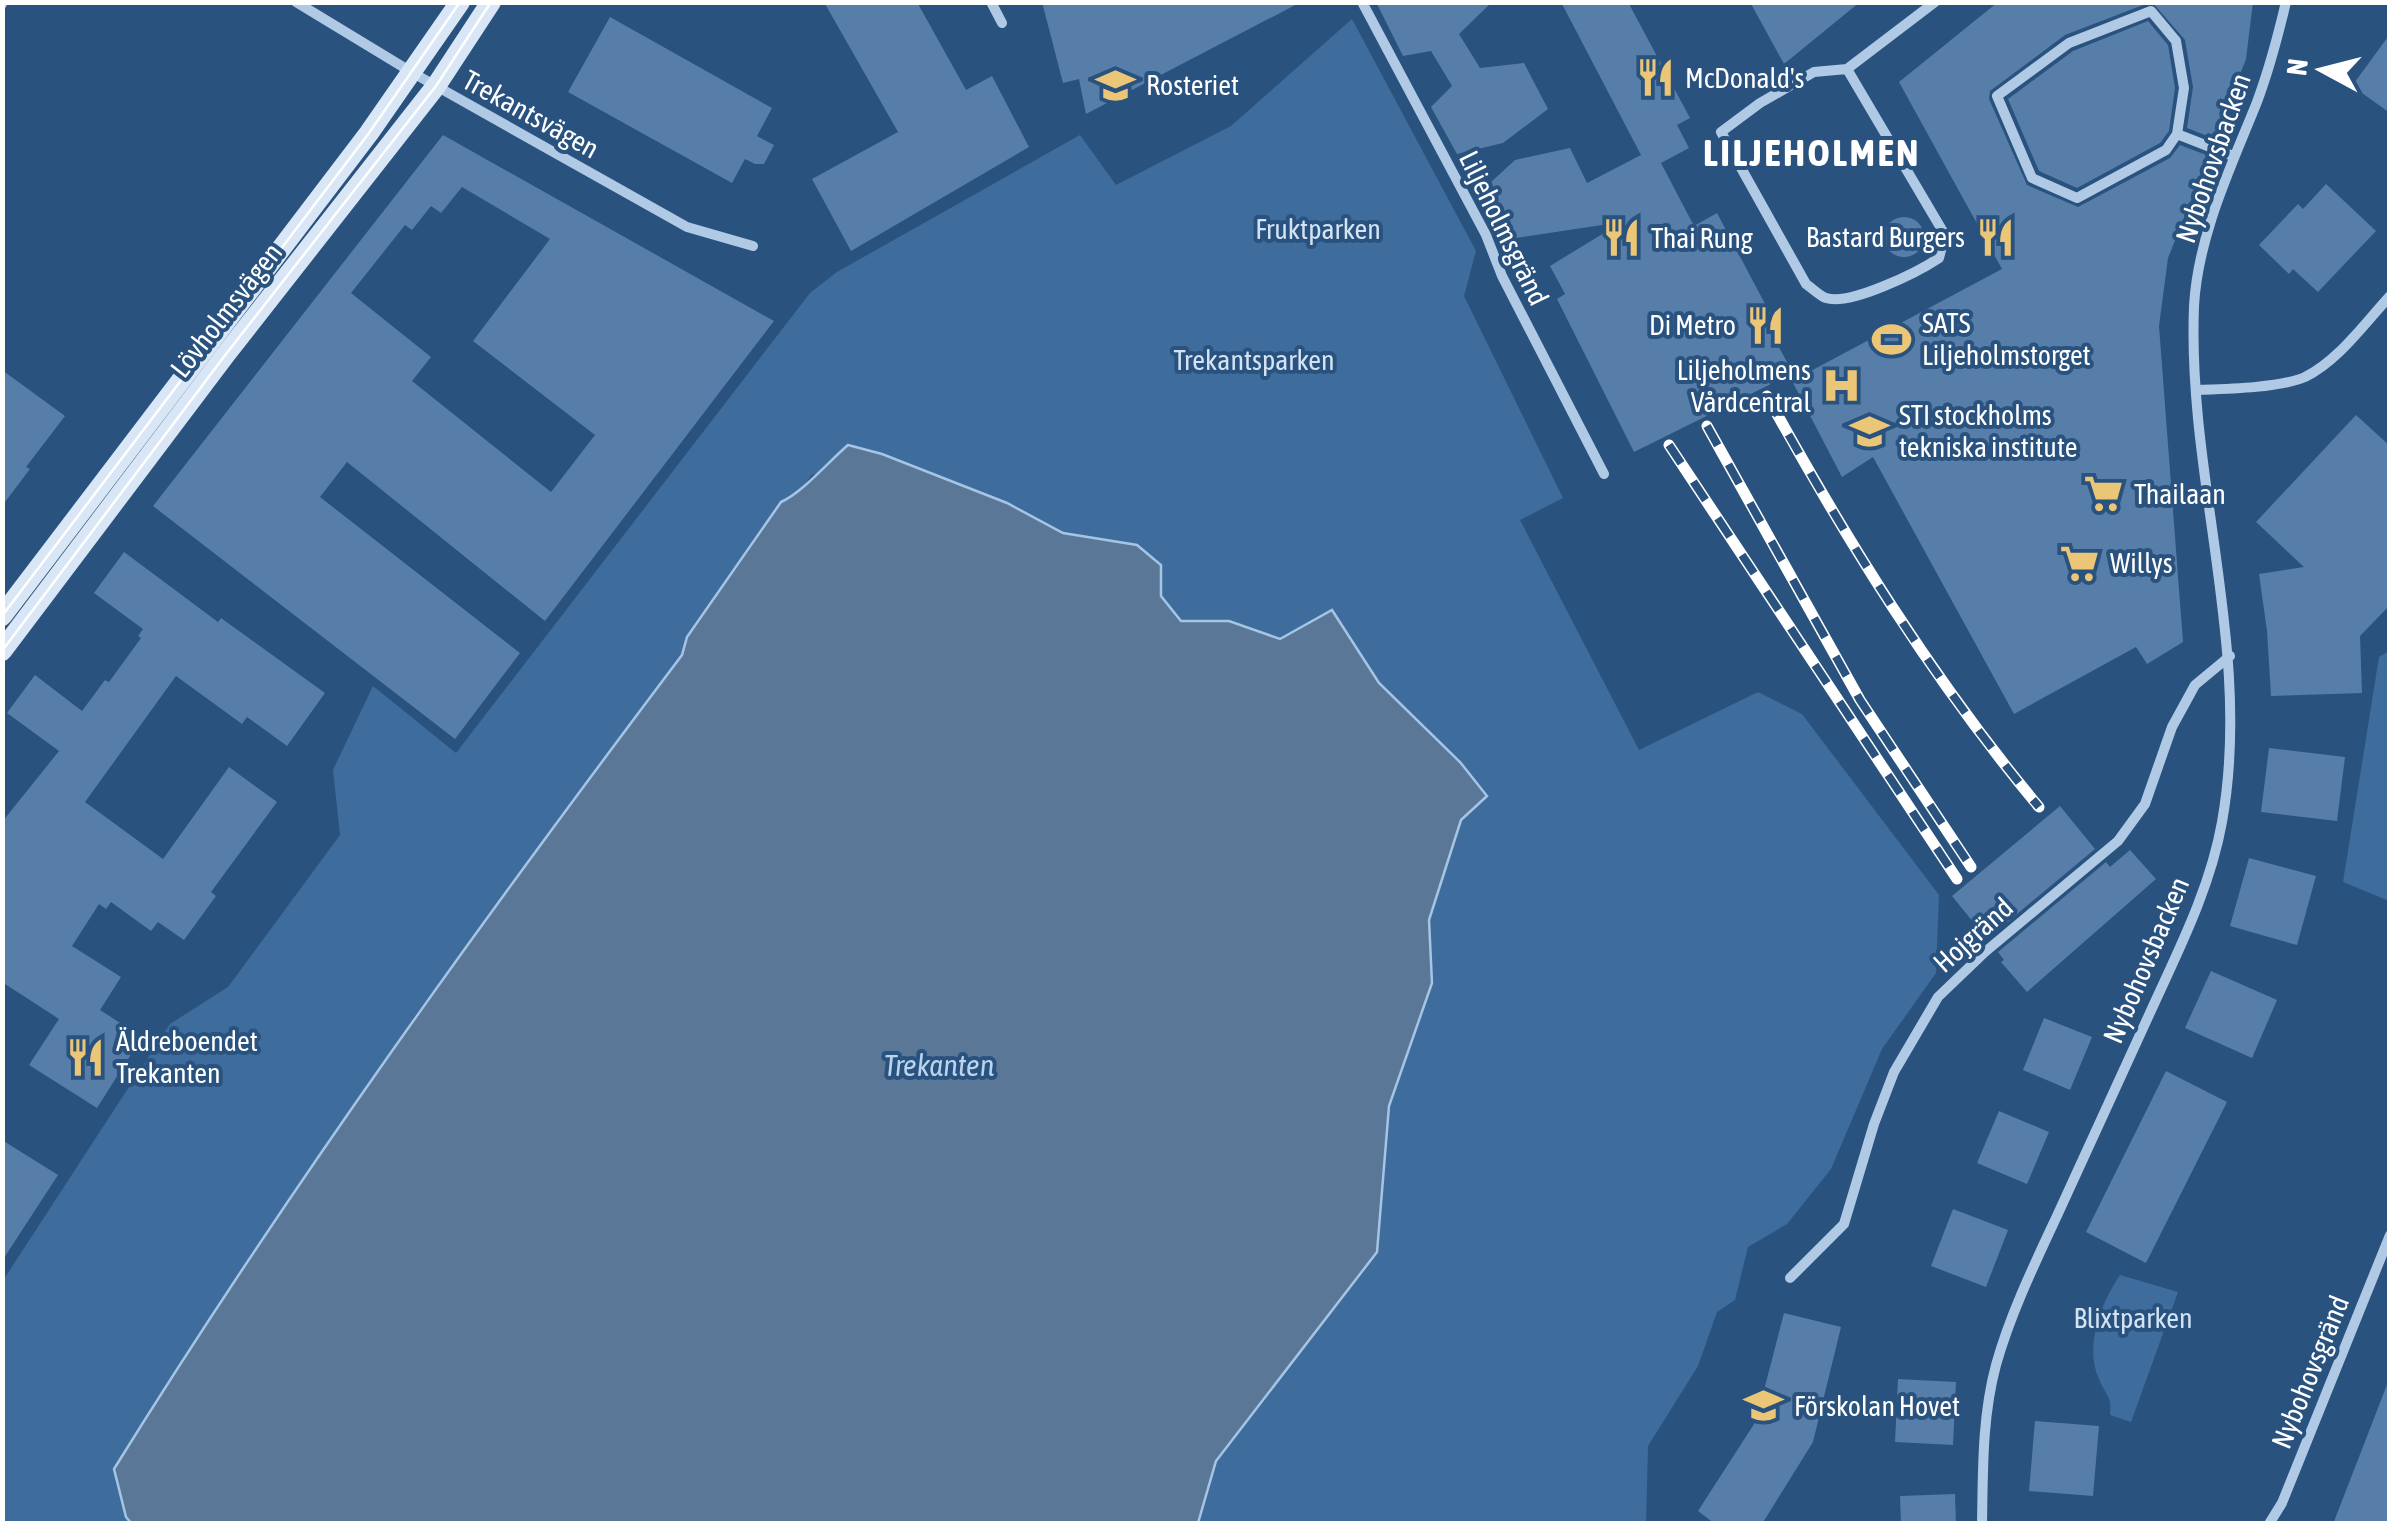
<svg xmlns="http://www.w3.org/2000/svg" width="2392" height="1526" font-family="'Asap Condensed',sans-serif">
<rect width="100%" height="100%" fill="#29527f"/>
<g fill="#3e6c9c">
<polygon points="1352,19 1476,251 1464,296 1563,498 1520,520 1639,750 1758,692 1802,714 1939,895 1936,973 1882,1049 1831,1169 1787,1224 1748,1247 1735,1300 1717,1312 1698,1366 1648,1446 1646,1523 1198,1523 1216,1461 1377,1252 1389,1106 1431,983 1429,920 1461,820 1460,762 1379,683 1332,610 1280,639 1229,621 1181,621 1161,596 1161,565 1137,545 1063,533 1007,503 882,454 812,475 797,494 781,502 687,636 682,655 414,1017 126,1517 131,1523 3,1523 2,1282 170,1024 228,987 340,835 333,770 373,686 456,753 810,293 837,272 1080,135 1116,185 1231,126"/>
<polygon points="2389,651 2389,901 2343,882 2379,657"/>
<path d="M2120 1275 2178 1292 2131 1422 2110 1415C2112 1394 2106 1397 2099 1379 2084 1346 2101 1303 2120 1275Z"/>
</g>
<path fill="#5b7797" stroke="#a5c5e5" stroke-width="2.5" d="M848 445 882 454 1007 503 1063 533 1137 545 1161 565V596L1181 621H1229L1280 639 1332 610 1379 683 1460 762 1487 796 1461 820 1429 920 1432 983 1389 1106 1377 1252 1216 1461 1198 1523H131L126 1517 114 1469C289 1187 483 919 682 655L687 637 781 502C803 492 828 462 848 445Z"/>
<g fill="#567ea9" fill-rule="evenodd">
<polygon points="824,2 917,2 966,90 992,76 1029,147 851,251 812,179 898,132"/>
<polygon points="1042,2 1301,2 1086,114 1079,79 1063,83"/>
<polygon points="1376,2 1492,2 1459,34 1480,68 1524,63 1548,109 1503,143 1457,154 1431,107 1452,86 1431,51 1403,56"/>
<polygon points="1561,2 1628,2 1690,118 1677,125 1689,148 1661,163 1694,226 1717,213 1782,336 1775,340 1793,373 1634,452 1557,299 1565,294 1550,266 1622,222 1503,240 1478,194 1515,160 1570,148 1587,183 1641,155"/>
<polygon points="1750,2 1860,2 1784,64"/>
<polygon points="1998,2 2151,2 2065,35 1990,91 1989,99 2027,185 2078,207 2170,158 2180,145 2209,156 2168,258 2159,326 2183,642 2147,664 2136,647 2014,714 1873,457 1842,477 1792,381 2002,269 1899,82"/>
<polygon points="2152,2 2253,2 2246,59 2215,139 2187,128 2193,87 2185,40"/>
<polygon points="610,17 772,108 757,136 774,145 764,164 755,164 745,159 732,183 568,92"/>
<polygon points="2148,21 2168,45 2175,88 2169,131 2160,143 2077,188 2039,171 2008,99 2073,51"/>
<polygon points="2390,34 2390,113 2352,86"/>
<path d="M443 135 774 321 545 621 347 462 320 497 520 653 455 739 153 506ZM462 187 550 239 473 341 595 435 551 492 412 381 431 357 351 293 405 225 412 230 431 206 441 213Z"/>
<polygon points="2326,184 2376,231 2318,292 2293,269 2289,274 2259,245 2298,204 2303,209"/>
<circle cx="1904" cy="237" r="20"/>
<polygon points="2,370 65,416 26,467 30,469 2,506"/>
<polygon points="2356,415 2390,446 2390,605 2360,636 2362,693 2271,696 2267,631 2259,574 2304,567 2256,522"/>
<polygon points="124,552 218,622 221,618 325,693 287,746 247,717 242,724 176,676 85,802 163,859 229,767 277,802 211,892 216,896 184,940 158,922 151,931 111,902 106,909 99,904 72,946 121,977 100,1010 142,1037 97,1108 29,1065 59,1019 2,982 2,822 59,751 7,713 35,675 82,711 105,680 109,682 141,638 138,636 143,629 94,593"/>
<polygon points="2269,748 2345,757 2337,821 2261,812"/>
<polygon points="2060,806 2095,849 1987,939 1952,896"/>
<polygon points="2130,850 2156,879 2027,992 2001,962 2004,960 1998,952 2106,862 2110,867"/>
<polygon points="2249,858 2316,876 2297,945 2230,926"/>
<polygon points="2211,971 2277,1000 2252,1058 2185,1028"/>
<polygon points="2044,1018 2092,1037 2070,1090 2023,1070"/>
<polygon points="2166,1071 2227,1102 2146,1263 2086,1232"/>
<polygon points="1999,1111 2049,1132 2027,1184 1977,1163"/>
<polygon points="2,1140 58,1175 2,1261"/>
<polygon points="1953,1209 2008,1230 1986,1287 1931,1266"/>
<polygon points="1784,1313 1841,1327 1813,1442 1762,1524 1715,1524 1698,1511 1756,1421"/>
<polygon points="1898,1379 1956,1382 1953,1445 1895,1442"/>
<polygon points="2388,1382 2390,1524 2333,1524 2366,1439"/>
<polygon points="2035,1421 2099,1426 2093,1496 2029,1491"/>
<polygon points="1955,1494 1956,1524 1901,1524 1900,1496"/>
</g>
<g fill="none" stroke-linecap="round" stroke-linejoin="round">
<g stroke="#b0cae5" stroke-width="10">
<polyline points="296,2 413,73 687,227 753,246"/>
<polyline points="991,2 1002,23"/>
<polyline points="1362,2 1486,235 1502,276 1604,474"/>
<polyline points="2,4 3,2"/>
<path d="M1847 69 1945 235 1939 258C1918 272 1850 306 1826 298 1820 296 1812 288 1806 284L1721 132 1760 103 1814 72 1847 69 1935 2"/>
<polyline points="2177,134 2184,88 2176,41 2151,11 2069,43 1997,96 2032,178 2077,198 2166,150 2177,134 2233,156"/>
<path d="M2197 390C2226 389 2279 388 2305 377 2338 361 2365 323 2390 296"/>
<polyline points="1790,1278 1844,1224 1874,1124 1894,1072 1938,997 1985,952 2118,841 2145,804 2172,727 2195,685 2230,656"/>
<path d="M1982 1524C1983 1470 1982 1417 1996 1365 2010 1315 2034 1265 2056 1218 2087 1150 2118 1083 2149 1015 2177 953 2210 890 2222 822 2253 649 2187 479 2194 306 2198 235 2231 167 2257 102 2269 70 2278 36 2286 2"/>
<polyline points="2269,1524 2282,1503 2390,1235"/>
</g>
<g stroke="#d9e6f5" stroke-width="20">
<polyline points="2,616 369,133 460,2"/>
<polyline points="2,651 226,354 436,86 491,2"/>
</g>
<g stroke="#fff" stroke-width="2.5">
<polyline points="2,616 369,133 460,2"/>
<polyline points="2,651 226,354 436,86 491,2"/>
</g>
<defs>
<g id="rail">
<path d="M1767 396C1847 541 1933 680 2039 807"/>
<polyline points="1707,426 1860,700 1971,867"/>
<polyline points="1669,445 1957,879"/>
</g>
</defs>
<use href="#rail" stroke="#fff" stroke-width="11"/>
<use href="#rail" stroke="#29527f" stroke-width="8" stroke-dasharray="22" stroke-linecap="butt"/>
</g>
<defs>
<symbol id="restaurant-bare" viewBox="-9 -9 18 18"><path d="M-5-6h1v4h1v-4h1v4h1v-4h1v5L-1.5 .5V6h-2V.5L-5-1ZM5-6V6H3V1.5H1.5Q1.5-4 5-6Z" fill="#ecc677" stroke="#29527f" stroke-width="2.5" paint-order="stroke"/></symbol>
<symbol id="school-bare" viewBox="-9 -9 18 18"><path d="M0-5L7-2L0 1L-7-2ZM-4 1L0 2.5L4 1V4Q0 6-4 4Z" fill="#ecc677" stroke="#29527f" stroke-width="2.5" paint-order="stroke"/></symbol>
<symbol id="stadium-bare" viewBox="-9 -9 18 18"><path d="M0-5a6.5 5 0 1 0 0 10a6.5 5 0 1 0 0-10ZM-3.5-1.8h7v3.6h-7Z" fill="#ecc677" stroke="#29527f" stroke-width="2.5" paint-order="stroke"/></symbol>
<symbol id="hospital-bare" viewBox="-9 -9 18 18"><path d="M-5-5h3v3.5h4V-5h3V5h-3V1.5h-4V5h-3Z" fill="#ecc677" stroke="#29527f" stroke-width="2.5" paint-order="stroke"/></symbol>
<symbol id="university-bare" viewBox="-9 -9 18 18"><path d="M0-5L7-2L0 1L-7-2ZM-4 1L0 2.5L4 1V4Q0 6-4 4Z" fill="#ecc677" stroke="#29527f" stroke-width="2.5" paint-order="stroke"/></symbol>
<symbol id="supermarket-bare" viewBox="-9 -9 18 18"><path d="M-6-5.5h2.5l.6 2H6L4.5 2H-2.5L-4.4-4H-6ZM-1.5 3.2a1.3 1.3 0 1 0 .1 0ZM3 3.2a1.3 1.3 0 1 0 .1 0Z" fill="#ecc677" stroke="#29527f" stroke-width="2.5" paint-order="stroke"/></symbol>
</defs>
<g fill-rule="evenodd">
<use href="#restaurant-bare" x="1628" y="50" width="55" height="55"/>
<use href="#school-bare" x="1088" y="58" width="55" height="55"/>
<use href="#restaurant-bare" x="1968" y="210" width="55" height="55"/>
<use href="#restaurant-bare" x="1594" y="210" width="55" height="55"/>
<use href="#restaurant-bare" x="1738" y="298" width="55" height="55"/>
<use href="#stadium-bare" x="1864" y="312" width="55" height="55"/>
<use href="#hospital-bare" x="1814" y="358" width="55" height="55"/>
<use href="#university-bare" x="1842" y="404" width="55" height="55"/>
<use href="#supermarket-bare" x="2076" y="466" width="55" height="55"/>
<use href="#supermarket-bare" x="2052" y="536" width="55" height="55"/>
<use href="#restaurant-bare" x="58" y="1030" width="55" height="55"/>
<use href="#school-bare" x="1736" y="1378" width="55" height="55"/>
</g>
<g text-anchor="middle" stroke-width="8" stroke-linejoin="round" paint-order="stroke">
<g font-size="28" fill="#fff" stroke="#29527f" text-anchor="start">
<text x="1685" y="88">McDonald's</text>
<text x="1146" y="95">Rosteriet</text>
<text x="1965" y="247" text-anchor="end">Bastard Burgers</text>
<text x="1651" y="248">Thai Rung</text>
<text x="1922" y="333">SATS<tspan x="1922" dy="32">Liljeholmstorget</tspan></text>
<text x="1736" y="335" text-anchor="end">Di Metro</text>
<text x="1811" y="380" text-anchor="end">Liljeholmens<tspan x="1811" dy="32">Vårdcentral</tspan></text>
<text x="1899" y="425">STI stockholms<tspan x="1899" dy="32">tekniska institute</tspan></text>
<text x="2134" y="504">Thailaan</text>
<text x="2110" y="573">Willys</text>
<text x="116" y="1051">Äldreboendet<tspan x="116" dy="32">Trekanten</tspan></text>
<text x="1794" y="1416">Förskolan Hovet</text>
</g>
<g font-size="28" fill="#fff" stroke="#29527f">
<text transform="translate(531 114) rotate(29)" y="10">Trekantsvägen</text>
<text transform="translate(2213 158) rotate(-71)" y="10">Nybohovsbacken</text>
<text transform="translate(1504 228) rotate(64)" y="10">Liljeholmsgränd</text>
<text transform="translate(226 310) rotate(-52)" y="10">Lövholmsvägen</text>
<text transform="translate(1973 935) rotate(-42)" y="10">Hojgränd</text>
<text transform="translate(2146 960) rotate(-67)" y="10">Nybohovsbacken</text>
<text transform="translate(2310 1372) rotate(-68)" y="10">Nybohovsgränd</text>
</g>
<g font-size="28" fill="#d3e3f4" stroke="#29527f">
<text x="1318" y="239">Fruktparken</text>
<text x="1254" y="370">Trekantsparken</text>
<text x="2133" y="1328">Blixtparken</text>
</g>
<g font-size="30" font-style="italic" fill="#bbd4ed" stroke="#29527f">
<text x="939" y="1076">Trekanten</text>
</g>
<g font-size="38" font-weight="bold" letter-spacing="2.5" fill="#fff" stroke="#29527f">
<text x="1812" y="166">LILJEHOLMEN</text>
</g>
</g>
<rect width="2392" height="1526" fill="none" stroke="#ffffff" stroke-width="10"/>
<g transform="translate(2322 70) rotate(277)" stroke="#29527f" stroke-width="8" paint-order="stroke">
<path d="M0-8L18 38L0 25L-18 38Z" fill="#ffffff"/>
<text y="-15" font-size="28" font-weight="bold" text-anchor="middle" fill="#ffffff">N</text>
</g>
</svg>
